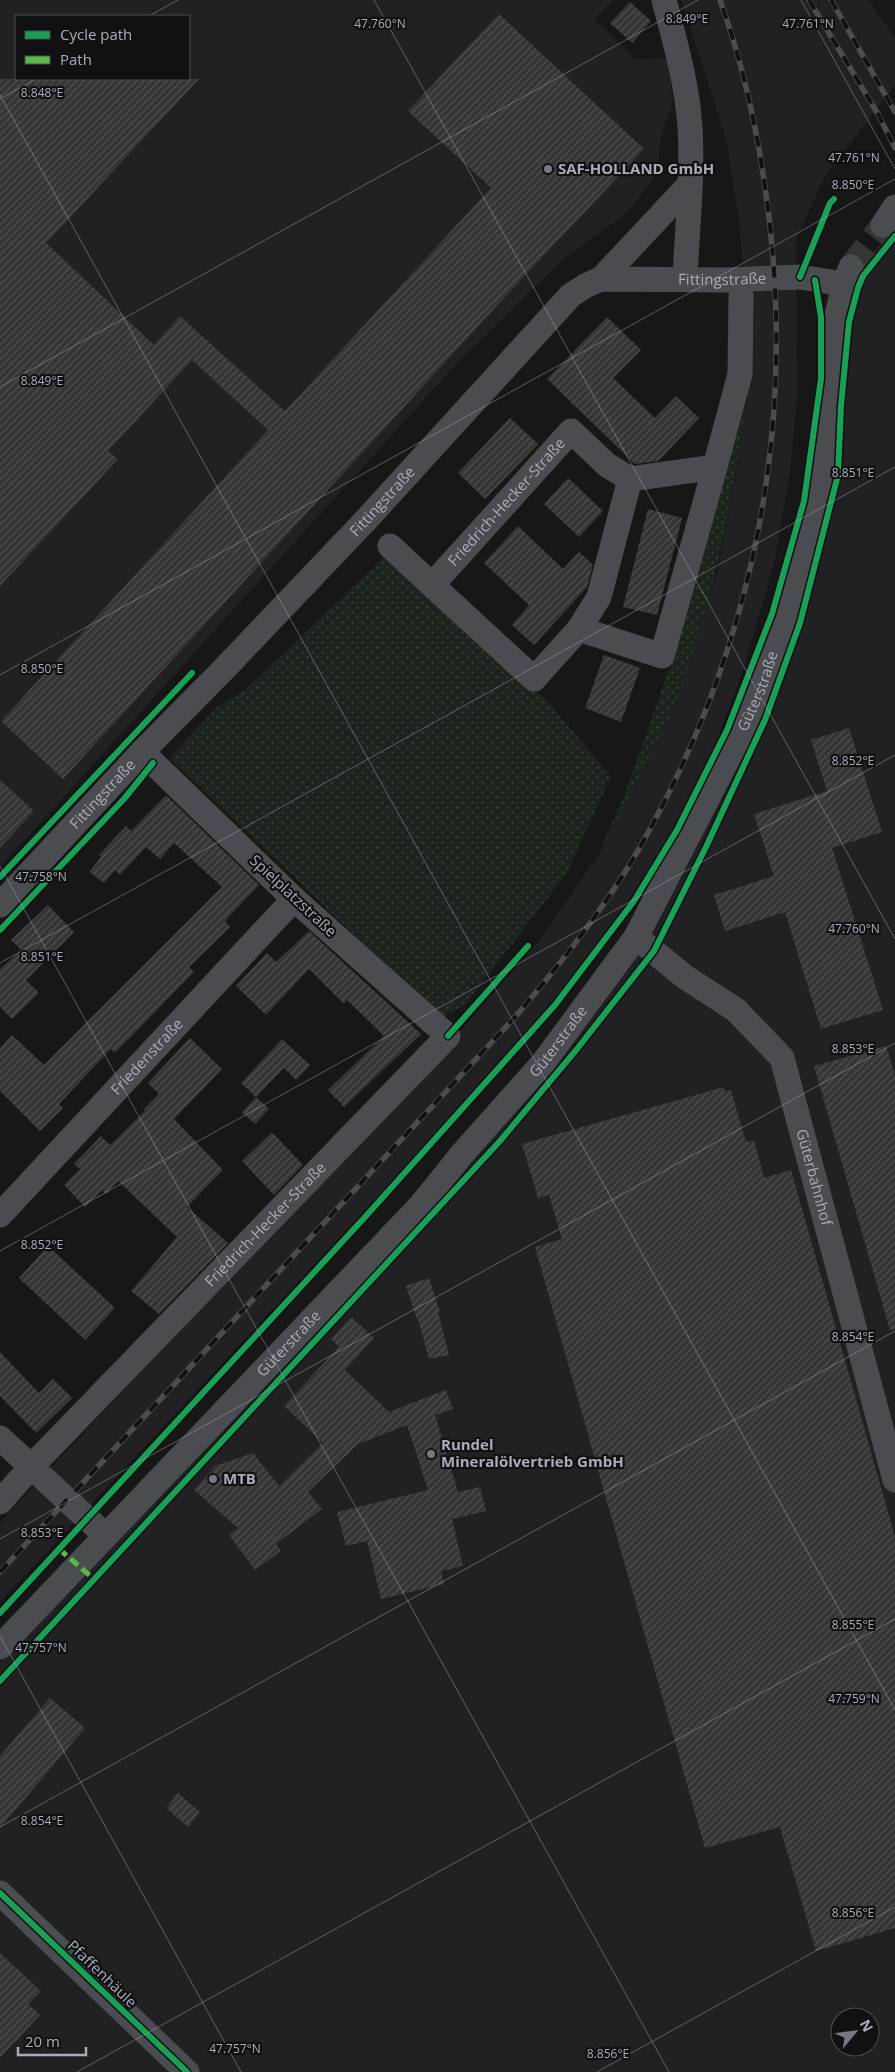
<svg xmlns="http://www.w3.org/2000/svg" width="895" height="2072" font-family="'Open Sans',sans-serif">
<defs>
<pattern id="grass-dots" width="8" height="8" patternUnits="userSpaceOnUse" patternTransform="scale(1.25)"><rect width="8" height="8" fill="#1d241e"/><path d="M2 2h.1M6 6h.1" fill="none" stroke="#3b413d" stroke-width="1.8" stroke-linecap="round"/></pattern>
<pattern id="building-hatch" width="6" height="6" patternUnits="userSpaceOnUse" patternTransform="scale(1.25)"><rect width="6" height="6" fill="#353536"/><path d="M-1 1l2-2M0 6l6-6M5 7l2-2" fill="none" stroke="#4f5051"/></pattern>
</defs>
<rect width="100%" height="100%" fill="#171717"/>
<g fill="#212123" fill-rule="evenodd">
<path d="M0 0H614L595 19 635 59 668 58 673 102 661 137 657 174 627 213 565 258 460 360 0 867ZM16 16H189V79H16Z"/>
<polygon points="681,0 869,0 895,38 895,85 824,178 796,240 797,394 790,474 774,564 741,677 703,775 650,869 584,967 503,1062 0,1602 0,1522 464,1027 539,941 598,855 649,762 685,677 717,573 735,481 747,400 747,319 740,229 727,142"/>
<path d="M895 228V2072H0V1651L543 1063 678 854 802 560 844 284ZM840 2017H870V2047H840Z"/>
</g>
<g fill="url(#grass-dots)">
<path d="M747 400C733 495 717 583 686 674 664 737 630 796 598 855L625 794 672 660Z"/>
<polygon points="384,557 546,700 611,776 567,873 465,1005 442,1018 169,758 216,708 245,690"/>
</g>
<g fill="url(#building-hatch)">
<polygon points="630,2 651,21 632,43 610,23"/>
<polygon points="499,14 644,149 502,300 63,779 1,721 268,430 192,360 108,451 118,459 0,586 0,79 199,79 46,243 154,345 180,316 285,411 491,188 408,111"/>
<polygon points="607,317 641,350 613,378 655,418 676,396 699,418 658,461 635,464 547,379"/>
<polygon points="510,418 538,444 485,499 458,473"/>
<polygon points="568,478 603,511 579,537 544,504"/>
<polygon points="648,509 682,518 657,615 623,607"/>
<polygon points="518,526 563,569 579,552 593,565 587,587 534,645 512,625 529,605 484,563"/>
<polygon points="604,655 640,668 621,722 585,708"/>
<polygon points="849,728 882,832 832,848 883,1010 821,1029 785,912 725,931 714,895 774,876 754,814 827,791 811,740"/>
<polygon points="0,780 34,811 0,848"/>
<polygon points="166,795 259,885 225,921 230,927 189,967 194,972 115,1053 111,1049 59,1104 63,1108 40,1131 0,1091 0,1048 12,1035 44,1065 222,887 174,843 160,859 146,847 120,875 115,870 104,883 89,872 101,857 99,855 126,826 131,831"/>
<polygon points="48,905 74,932 26,980 39,993 12,1019 0,1007 0,969 21,950 11,940"/>
<polygon points="309,931 421,1034 344,1107 328,1090 384,1036 347,1000 344,1004 309,969 266,1015 236,986 267,953 276,962"/>
<polygon points="190,1038 222,1069 174,1119 223,1170 187,1207 228,1243 159,1314 131,1291 177,1237 118,1181 106,1194 102,1190 85,1207 64,1185 80,1169 74,1164 101,1136 110,1145 145,1111 144,1109 159,1094 148,1083"/>
<polygon points="282,1039 310,1065 296,1080 284,1068 256,1097 241,1083"/>
<polygon points="886,1046 895,1075 895,1329 890,1330 814,1066"/>
<polygon points="724,1087 725,1092 731,1090 746,1142 754,1140 764,1178 791,1170 895,1537 895,1928 816,1951 780,1827 705,1848 535,1247 562,1239 549,1195 538,1198 522,1144"/>
<polygon points="256,1097 269,1109 255,1124 242,1112"/>
<polygon points="272,1132 303,1165 274,1195 242,1161"/>
<polygon points="48,1246 115,1308 85,1340 19,1278"/>
<polygon points="429,1278 440,1312 438,1312 449,1355 429,1359 418,1319 417,1319 406,1286"/>
<polygon points="351,1317 374,1338 345,1370 389,1412 446,1390 453,1409 435,1415 458,1492 480,1487 486,1511 452,1519 463,1566 441,1571 444,1584 381,1599 367,1541 346,1546 337,1512 428,1490 407,1425 358,1444 308,1492 322,1509 276,1544 281,1551 255,1570 229,1535 238,1528 194,1490 215,1466 253,1453 279,1486 323,1443 284,1406 339,1347 331,1339"/>
<polygon points="0,1352 39,1393 53,1379 72,1398 36,1433 0,1396"/>
<polygon points="50,1698 85,1728 0,1828 0,1756"/>
<polygon points="178,1793 200,1812 188,1827 166,1808"/>
<polygon points="0,1953 41,1991 28,2004 40,2015 0,2058"/>
</g>
<g fill="none" stroke-linecap="round" stroke-linejoin="round">
<polyline stroke="#343537" stroke-width="25" stroke-dasharray="25 12" stroke-linecap="butt" points="851,267 883,225"/>
<g stroke="#4b4c50" stroke-width="25">
<path d="M664 0C675 42 687 83 690 127 693 177 687 229 685 279"/>
<polyline points="883,225 895,207"/>
<polyline points="601,279 690,184"/>
<polyline points="630,479 599,597 579,629 662,656 715,467"/>
<path id="s1" d="M390 546 432 585 571 431 607 465 630 479 715 467 740 374 741 296"/>
<polyline points="432,585 534,679 579,629"/>
<path id="s2" d="M0 905 142 752 223 670 365 521 571 295 587 285 601 279 727 280 800 277 844 284"/>
<path id="s3" d="M636 937 685 977 736 1010 782 1058 895 1480"/>
<path id="s4" d="M0 1215 294 899"/>
<polyline points="0,1438 105,1535"/>
<path id="s5" d="M0 1502 30 1468 448 1036 294 899 142 752"/>
<path id="s6" d="M0 1647 421 1205 462 1154 543 1063 636 937 738 739 762 687 802 560 820 489 829 404 835 324 844 284 851 267"/>
<polyline points="0,1893 187,2072"/>
</g>
<defs>
<g id="rail">
<polyline points="809,0 878,114 895,148"/>
<polyline points="831,0 895,112"/>
<path d="M0 1572 516 1016C561 963 604 909 639 849 757 642 800 415 764 180 755 119 741 58 720 0"/>
</g>
</defs>
<use href="#rail" stroke="#4b4c4f" stroke-width="5.5"/>
<use href="#rail" stroke="#111113" stroke-width="4" stroke-dasharray="11" stroke-linecap="butt"/>
<polyline stroke="#58b947" stroke-width="5" stroke-dasharray="10 5" stroke-linecap="butt" points="59,1549 94,1579"/>
<defs>
<g id="cycleway">
<polyline points="800,277 830,203 834,199"/>
<polyline points="0,877 192,673"/>
<polyline points="0,930 124,799 153,763"/>
<polyline points="448,1036 528,946"/>
<polyline points="0,1613 366,1216 555,1005 634,901 677,830 727,730 772,614 804,501 821,379 821,317 815,280"/>
<polyline points="0,1681 500,1141 577,1049 654,951 706,847 765,720 800,623 838,475 841,406 849,322 858,288 863,276 895,236"/>
<polyline points="0,1893 187,2072"/>
</g>
</defs>
<use href="#cycleway" stroke="#111113" stroke-width="9"/>
<use href="#cycleway" stroke="#1a9f57" stroke-width="6"/>
</g>
<path fill="none" stroke="#a8adb8" stroke-width="1" stroke-opacity="0.45" d="M374 0 895 939M801 0 895 169M149 16 178 0M0 95 895 1710M0 99 36 79M0 387 698 0M0 675 895 179M0 866 669 2072M0 963 895 467M0 1251 895 755M0 1539 895 1043M0 1636 241 2072M0 1827 895 1331M77 2072 895 1619M597 2072 895 1907"/>
<g fill="#757880" stroke="#111113" stroke-width="2">
<circle cx="548" cy="169" r="5"/>
<circle cx="431" cy="1454" r="5"/>
<circle cx="213" cy="1479" r="5"/>
</g>
<g text-anchor="middle" stroke-width="4.5" stroke-linejoin="round" paint-order="stroke">
<g font-size="15" font-weight="bold" fill="#a8adb8" stroke="#111113" text-anchor="start">
<text x="558" y="174">SAF-HOLLAND GmbH</text>
<text x="441" y="1450">Rundel<tspan x="441" dy="17">Mineralölvertrieb GmbH</tspan></text>
<text x="223" y="1484">MTB</text>
</g>
<g font-size="15" fill="#a8adb8" stroke="#111113">
<text dy="5" stroke="none"><textPath href="#s2" startOffset="991">Fittingstraße</textPath></text>
<text dy="5" stroke="none"><textPath href="#s2" startOffset="556">Fittingstraße</textPath></text>
<text dy="5" stroke="none"><textPath href="#s1" startOffset="169">Friedrich-Hecker-Straße</textPath></text>
<text dy="5" stroke="none"><textPath href="#s6" startOffset="1229">Güterstraße</textPath></text>
<text dy="5" stroke="none"><textPath href="#s2" startOffset="151">Fittingstraße</textPath></text>
<text transform="translate(293 896) rotate(43)" y="5">Spielplatzstraße</text>
<text dy="5" stroke="none"><textPath href="#s6" startOffset="824">Güterstraße</textPath></text>
<text dy="5" stroke="none"><textPath href="#s4" startOffset="216">Friedenstraße</textPath></text>
<text dy="5" stroke="none"><textPath href="#s3" startOffset="314">Güterbahnhof</textPath></text>
<text dy="5" stroke="none"><textPath href="#s5" startOffset="384">Friedrich-Hecker-Straße</textPath></text>
<text dy="5" stroke="none"><textPath href="#s6" startOffset="419">Güterstraße</textPath></text>
<text transform="translate(102 1974) rotate(44)" y="5">Pfaffenhäule</text>
</g>
</g>
<g font-size="12" text-anchor="middle" fill="#a8adb8" stroke="#111113" stroke-width="4.5" stroke-linejoin="round" paint-order="stroke">
<text x="687" y="23">8.849°E</text>
<text x="380" y="28">47.760°N</text>
<text x="808" y="28">47.761°N</text>
<text x="42" y="97">8.848°E</text>
<text x="854" y="162">47.761°N</text>
<text x="853" y="189">8.850°E</text>
<text x="42" y="385">8.849°E</text>
<text x="853" y="477">8.851°E</text>
<text x="42" y="673">8.850°E</text>
<text x="853" y="765">8.852°E</text>
<text x="41" y="881">47.758°N</text>
<text x="854" y="933">47.760°N</text>
<text x="42" y="961">8.851°E</text>
<text x="853" y="1053">8.853°E</text>
<text x="42" y="1249">8.852°E</text>
<text x="853" y="1341">8.854°E</text>
<text x="42" y="1537">8.853°E</text>
<text x="853" y="1629">8.855°E</text>
<text x="41" y="1652">47.757°N</text>
<text x="854" y="1703">47.759°N</text>
<text x="42" y="1825">8.854°E</text>
<text x="853" y="1917">8.856°E</text>
<text x="235" y="2053">47.757°N</text>
<text x="608" y="2058">8.856°E</text>
</g>
<rect x="15" y="15" width="175" height="65" fill="#111113" stroke="#4d4f55"/>
<rect x="25" y="31" width="25" height="8" fill="#1a9f57" stroke="#4d4f55"/>
<text x="60" y="40" font-size="15" fill="#a8adb8">Cycle path</text>
<rect x="25" y="56" width="25" height="8" fill="#58b947" stroke="#4d4f55"/>
<text x="60" y="65" font-size="15" fill="#a8adb8">Path</text>
<g transform="translate(855 2032) rotate(61)"><circle r="24" fill="#111113" stroke="#4d4f55"/>
<path d="M0-4L9 19L0 12L-9 19Z" fill="#757880"/>
<text y="-8" font-size="14" font-weight="bold" text-anchor="middle" fill="#a8adb8">N</text>
</g>
<path d="M18 2047v8h68v-8" fill="none" stroke="#a8adb8" stroke-width="2.5"/>
<text x="25" y="2047" font-size="15" fill="#a8adb8" stroke="#111113" stroke-width="4" paint-order="stroke">20 m</text>
</svg>
